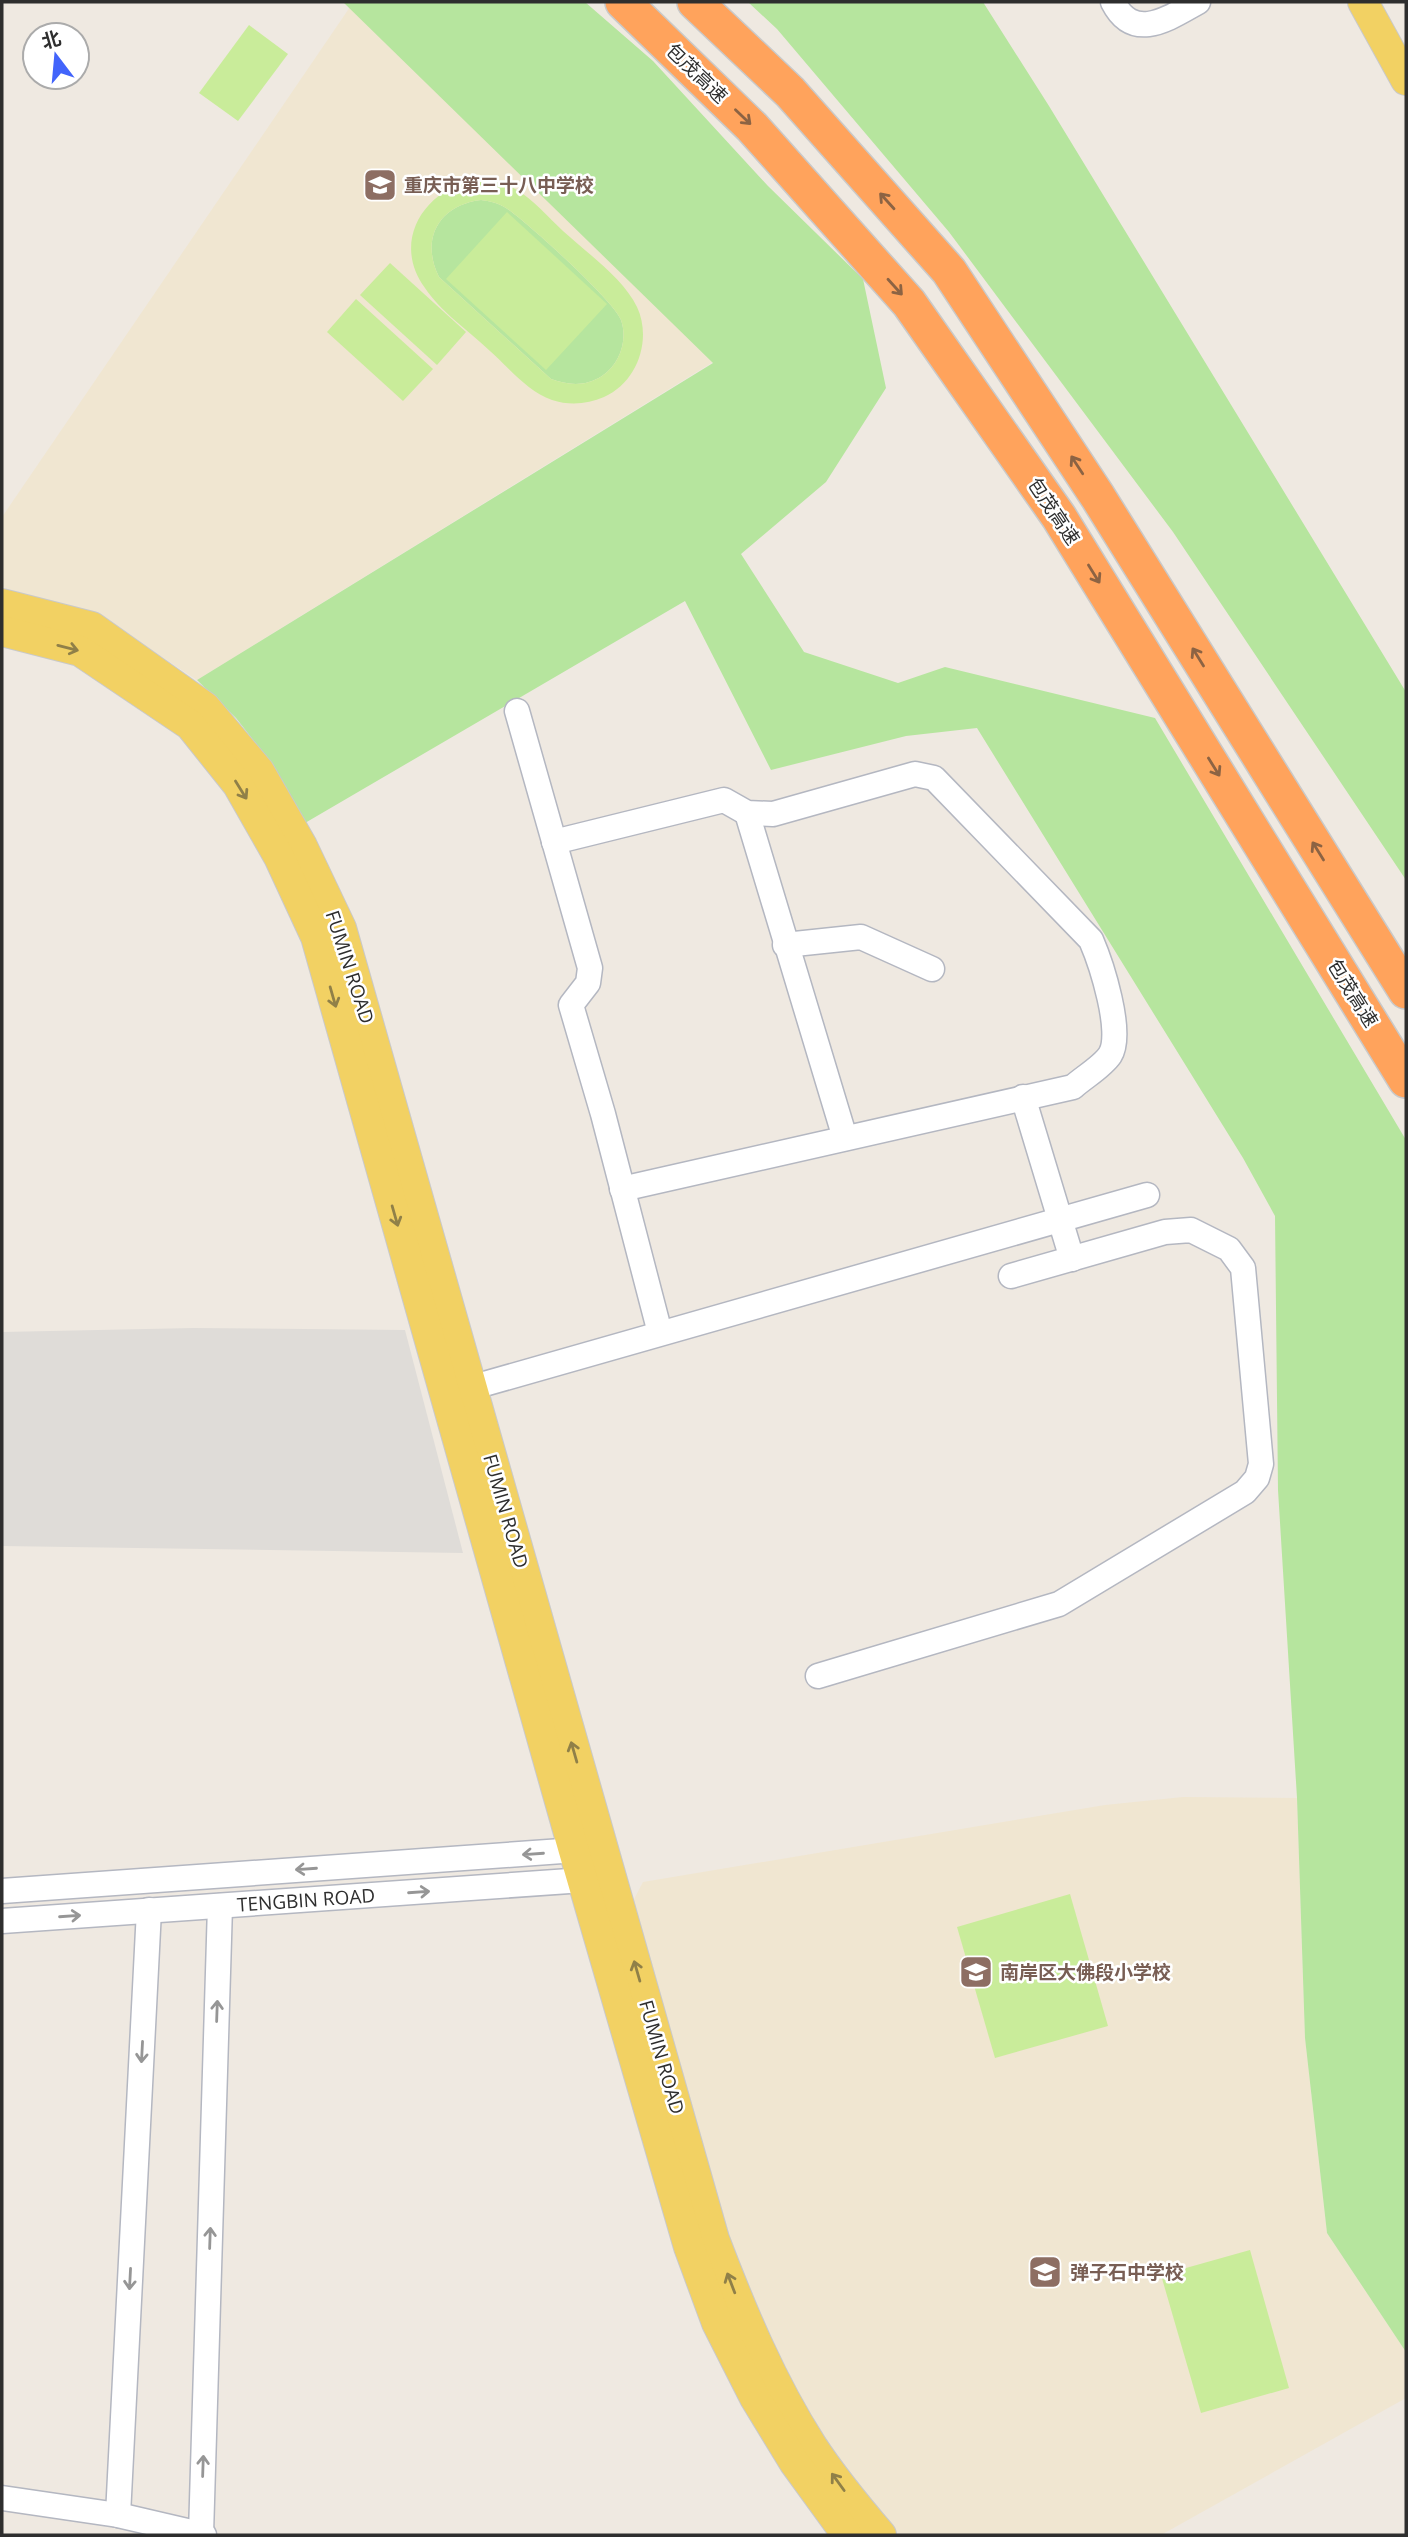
<svg xmlns="http://www.w3.org/2000/svg" width="1408" height="2537" font-family="'Open Sans','Noto Sans SC',sans-serif">
<rect width="100%" height="100%" fill="#efe9e1"/>
<g fill="#f0e6d1">
<polygon points="350,7 713,362 197,680 98,615 2,587 2,517"/>
<polygon points="1183,1797 1297,1798 1305,2038 1327,2233 1406,2352 1406,2398 1161,2535 894,2535 821,2442 749,2305 631,1905 643,1882 1105,1805"/>
</g>
<g fill="#b6e59e">
<polygon points="343,2 585,2 653,61 768,186 863,279 886,388 826,482 741,554 804,652 898,683 945,667 1155,718 1406,1140 1406,2352 1327,2233 1305,2038 1297,1798 1278,1490 1275,1216 1243,1158 977,728 906,736 771,770 685,601 305,823 269,760 236,718 197,680 713,363"/>
<polygon points="748,2 983,2 1049,106 1406,692 1406,880 1173,532 949,232 777,29"/>
<path d="M481 200C490 201 498 203 506 208 525 220 615 302 621 320 628 340 620 364 602 376 585 387 568 385 551 379L439 277C420 239 439 205 481 200Z"/>
</g>
<g fill="#c9ec9a" fill-rule="evenodd">
<polygon points="249,25 288,54 238,121 199,93"/>
<path d="M474 180C488 180 502 181 515 189 533 199 548 217 563 231 586 252 624 279 637 307 652 339 638 382 604 397 588 404 570 406 552 400 528 392 509 368 490 351 469 331 441 312 425 288 391 242 424 190 474 180ZM481 200C490 201 498 203 506 208 525 220 615 302 621 320 628 340 620 364 602 376 585 387 568 385 551 379L439 277C420 239 439 205 481 200Z"/>
<polygon points="507,212 607,304 546,370 446,279"/>
<polygon points="390,263 466,332 437,365 360,295"/>
<polygon points="356,299 433,369 403,401 327,332"/>
<polygon points="1070,1894 1108,2026 995,2058 957,1927"/>
<polygon points="1250,2250 1289,2388 1201,2413 1161,2275"/>
</g>
<polygon fill="#dfdcd8" points="194,1328 405,1330 463,1553 2,1546 2,1332"/>
<g fill="none" stroke-linecap="round" stroke-linejoin="round">
<defs>
<g id="minor">
<path d="M1113 2C1134 43 1169 18 1198 2"/>
<polyline points="517,711 590,968 588,983 571,1005 603,1114 660,1333"/>
<polyline points="747,813 845,1138"/>
<path d="M554 842 724 800 747 813 773 814 915 774 934 778 1091 940C1101 963 1124 1033 1110 1055 1102 1067 1084 1077 1073 1087L622 1189"/>
<polyline points="785,945 861,937 932,969"/>
<polyline points="1023,1097 1072,1259"/>
<polyline points="456,1392 1147,1195"/>
<polyline points="818,1676 1059,1604 1245,1492 1257,1478 1261,1464 1243,1268 1229,1249 1191,1230 1165,1232 1011,1276"/>
<polyline points="2,1891 590,1849"/>
<polyline points="2,1921 598,1879"/>
<polyline points="2,2498 118,2515 204,2535"/>
<polyline points="118,2515 149,1910"/>
<polyline points="201,2534 220,1906"/>
</g>
<g id="major">
<polyline points="1363,2 1406,80"/>
<path d="M2 604 92 627 205 707 259 771 302 846 341 928 714 2239C741 2310 771 2382 812 2446 833 2478 857 2507 881 2535"/>
<polyline points="2,631 80,651 190,725 238,785 279,857 316,937 574,1851 689,2247 717,2323 755,2398 794,2462 847,2535"/>
</g>
<g id="highway">
<polyline points="623,2 752,127 909,303 1059,517 1406,1080"/>
<polyline points="695,2 790,92 949,271 1098,497 1406,991"/>
</g>
</defs>
<use href="#minor" stroke="#b4b7c1" stroke-width="27"/>
<use href="#major" stroke="#c9c9c9" stroke-width="32"/>
<use href="#highway" stroke="#c9c9c9" stroke-width="38"/>
<use href="#minor" stroke="#fff" stroke-width="24"/>
<use href="#major" stroke="#f2d163" stroke-width="30"/>
<use href="#highway" stroke="#ffa35c" stroke-width="35"/>
</g>
<defs><path id="oneway-shaft" d="M-6 0H5M1.5-3L5.5 0L1.5 3" fill="none" stroke-width="1.6" stroke-linecap="round" stroke-linejoin="round" transform="scale(1.75)"/></defs>
<g stroke="#8c6343">
<use href="#oneway-shaft" transform="translate(743 117) rotate(44)"/>
<use href="#oneway-shaft" transform="translate(887 201) rotate(-132)"/>
<use href="#oneway-shaft" transform="translate(895 287) rotate(48)"/>
<use href="#oneway-shaft" transform="translate(1077 465) rotate(-123)"/>
<use href="#oneway-shaft" transform="translate(1094 574) rotate(58)"/>
<use href="#oneway-shaft" transform="translate(1198 657) rotate(-122)"/>
<use href="#oneway-shaft" transform="translate(1214 767) rotate(58)"/>
<use href="#oneway-shaft" transform="translate(1318 851) rotate(-122)"/>
</g>
<g stroke="#908048">
<use href="#oneway-shaft" transform="translate(68 648) rotate(14)"/>
<use href="#oneway-shaft" transform="translate(241 790) rotate(58)"/>
<use href="#oneway-shaft" transform="translate(333 997) rotate(74)"/>
<use href="#oneway-shaft" transform="translate(395 1216) rotate(74)"/>
<use href="#oneway-shaft" transform="translate(574 1752) rotate(-106)"/>
<use href="#oneway-shaft" transform="translate(637 1971) rotate(-106)"/>
<use href="#oneway-shaft" transform="translate(731 2283) rotate(-111)"/>
<use href="#oneway-shaft" transform="translate(838 2482) rotate(-126)"/>
</g>
<g stroke="#969696">
<use href="#oneway-shaft" transform="translate(533 1854) rotate(176)"/>
<use href="#oneway-shaft" transform="translate(306 1869) rotate(176)"/>
<use href="#oneway-shaft" transform="translate(419 1892) rotate(-4)"/>
<use href="#oneway-shaft" transform="translate(70 1916) rotate(-4)"/>
<use href="#oneway-shaft" transform="translate(217 2011) rotate(-88)"/>
<use href="#oneway-shaft" transform="translate(142 2052) rotate(93)"/>
<use href="#oneway-shaft" transform="translate(210 2238) rotate(-88)"/>
<use href="#oneway-shaft" transform="translate(130 2279) rotate(93)"/>
<use href="#oneway-shaft" transform="translate(203 2466) rotate(-88)"/>
</g>
<defs>
<symbol id="school-square" viewBox="-11 -11 22 22"><rect x="-9" y="-9" width="18" height="18" rx="4" fill="#8d6e63" stroke="#fff"/><path d="M0-5L7-2L0 1L-7-2ZM-4 1L0 2.5L4 1V4Q0 6-4 4Z" fill="#fff"/></symbol>
</defs>
<g fill-rule="evenodd">
<use href="#school-square" x="361" y="166" width="38" height="38"/>
<use href="#school-square" x="957" y="1953" width="38" height="38"/>
<use href="#school-square" x="1026" y="2253" width="38" height="38"/>
</g>
<g text-anchor="middle" stroke-width="5" stroke-linejoin="round" paint-order="stroke">
<g font-size="19" fill="#2e2e2e" stroke="#fff">
<text transform="translate(697 73) rotate(44)" y="7">包茂高速</text>
<text transform="translate(1054 511) rotate(56)" y="7">包茂高速</text>
<text transform="translate(350 967) rotate(72)" y="7">FUMIN ROAD</text>
<text transform="translate(1353 993) rotate(58)" y="7">包茂高速</text>
<text transform="translate(506 1511) rotate(74)" y="7">FUMIN ROAD</text>
<text transform="translate(306 1900) rotate(-4)" y="7">TENGBIN ROAD</text>
<text transform="translate(662 2057) rotate(74)" y="7">FUMIN ROAD</text>
</g>
<g font-size="19" font-weight="bold" fill="#785e54" stroke="#fff" text-anchor="start">
<text x="404" y="192">重庆市第三十八中学校</text>
<text x="1000" y="1979">南岸区大佛段小学校</text>
<text x="1070" y="2279">弹子石中学校</text>
</g>
</g>
<rect width="1408" height="2537" fill="none" stroke="#2e2e2e" stroke-width="7"/>
<g transform="translate(56 56) rotate(344)"><circle r="33" fill="#ffffff" stroke="#ababab" stroke-width="2"/>
<path d="M0-5L12 26L0 18L-12 26Z" fill="#4264fb"/>
<text y="-10" font-size="19" font-weight="bold" text-anchor="middle" fill="#2e2e2e">北</text>
</g>
</svg>
